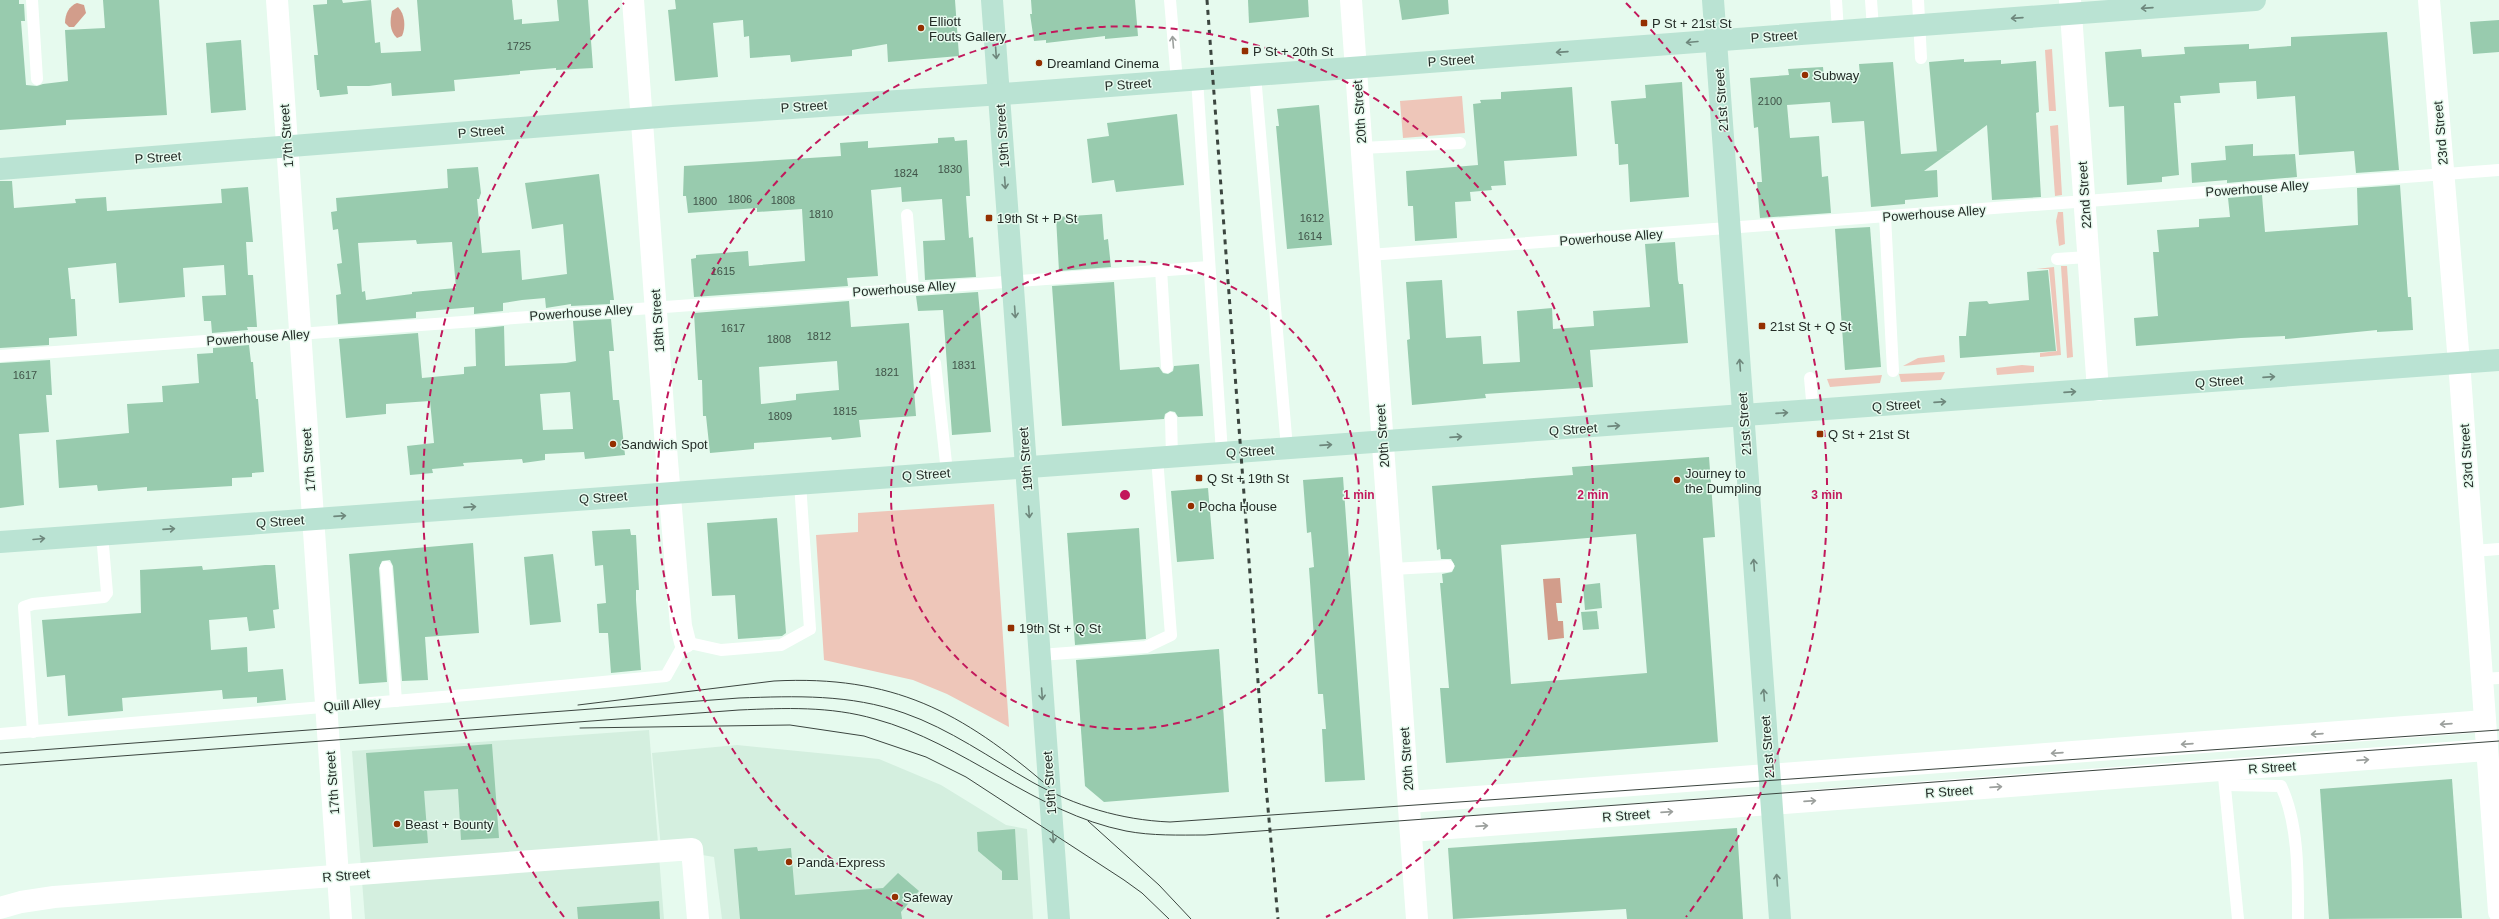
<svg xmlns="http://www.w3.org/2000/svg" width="2499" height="919" font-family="Helvetica,sans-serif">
<rect width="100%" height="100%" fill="#e6faee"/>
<g fill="#d4efdf">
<polygon points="649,730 664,919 365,919 352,751"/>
<polygon points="737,745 879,759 941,785 1006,825 1027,829 1033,919 722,919 714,857 661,848 652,753"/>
</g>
<g fill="#eec6b9">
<polygon points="2052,49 2056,111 2049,111 2045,50"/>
<polygon points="1462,96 1465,133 1403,138 1400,101"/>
<polygon points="2058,125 2062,195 2055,196 2050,126"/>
<polygon points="2058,212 2063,212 2065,244 2059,246 2056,221"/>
<polygon points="2061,266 2067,266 2073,357 2067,358"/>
<polygon points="2054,267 2061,355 2040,357 2040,353 2057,351 2049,269 2036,269"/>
<polygon points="1944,355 1945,362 1903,366 1918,358"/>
<polygon points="2022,365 2034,366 2034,372 1997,375 1996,368"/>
<polygon points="1945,372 1941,380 1901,382 1899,374"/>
<polygon points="1882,375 1880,383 1830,387 1827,379"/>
<polygon points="994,504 1009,727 947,694 913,680 824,660 816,535 858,532 858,513"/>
</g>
<g fill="#d29d8b">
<path d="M77 3 84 5 86 13 74 27H69L65 23C65 14 69 6 77 3Z"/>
<path d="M398 7C405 14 406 27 402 36L397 38C389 31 390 20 392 11Z"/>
<polygon points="1560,578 1562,603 1556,603 1558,621 1563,621 1564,638 1548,640 1543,579"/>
</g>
<g fill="#98cbae" fill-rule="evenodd">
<polygon points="0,0 19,0 19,4 24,4 25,21 21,21 26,85 37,86 43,84 68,81 65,30 105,28 103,0 159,0 167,115 66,120 66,125 0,130"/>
<polygon points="327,0 342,0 343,3 371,0 375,43 380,42 381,53 421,51 417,0 512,0 514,20 522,19 522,24 559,21 557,0 588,0 593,68 556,70 556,68 520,71 520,74 454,80 455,91 392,96 391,83 369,86 347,86 348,94 320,97 319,90 317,90 314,55 318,55 313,5 327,4"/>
<polygon points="675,0 955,0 959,56 888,62 887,44 852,50 852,56 809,60 791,62 790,55 750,58 749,36 744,37 743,20 713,23 718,77 675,81 668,10 676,9"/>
<polygon points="1031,0 1135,0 1138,36 1105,39 1105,36 1046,43 1046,40 1034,41 1030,14 1032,14"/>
<polygon points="1248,0 1308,0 1309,17 1249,23"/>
<polygon points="1399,0 1448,0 1449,14 1402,20"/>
<polygon points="2499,20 2499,52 2473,54 2470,22"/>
<polygon points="2387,32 2399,170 2356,173 2354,151 2299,155 2295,96 2257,99 2256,81 2219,83 2220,93 2180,96 2181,103 2174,103 2179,175 2162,177 2162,182 2127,185 2124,106 2109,107 2105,52 2141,49 2142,57 2185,54 2184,47 2249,44 2249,49 2291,46 2291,37"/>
<polygon points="241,40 246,110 211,113 206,43"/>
<polygon points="1964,59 1964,62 2001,60 2001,64 2036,61 2039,112 2036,113 2041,197 1992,200 1987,125 1953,150 1937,152 1929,62"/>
<polygon points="1893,62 1901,154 1953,150 1924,171 1937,170 1938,197 1905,200 1905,204 1871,207 1864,121 1832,123 1830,102 1787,105 1790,138 1819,136 1822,177 1828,176 1831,213 1760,218 1757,182 1762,182 1758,127 1754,128 1750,78 1789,75 1788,69 1823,67 1824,78 1860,75 1859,64"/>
<polygon points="1682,82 1689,197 1630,202 1628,164 1619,165 1618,144 1615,144 1611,101 1646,98 1645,85"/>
<polygon points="1572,87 1577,156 1504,161 1506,185 1491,186 1492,190 1470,192 1471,201 1455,202 1457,238 1415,241 1413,206 1408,206 1406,171 1478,165 1473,104 1481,103 1480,100 1501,99 1501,92"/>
<polygon points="1319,105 1332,245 1287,249 1276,126 1279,126 1277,109"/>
<polygon points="1177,114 1184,185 1116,192 1114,180 1092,183 1087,139 1109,136 1107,123"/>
<polygon points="954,137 955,141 967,140 970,196 966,196 969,238 973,237 976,277 925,280 923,241 945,240 942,199 902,202 901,187 871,190 878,276 847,278 848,286 694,297 691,259 696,258 696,255 748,251 749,266 805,261 802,209 757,212 757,208 688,213 686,196 683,196 684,166 841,156 840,143 868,141 868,148 938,143 938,138"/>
<polygon points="2253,144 2253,156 2295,154 2297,177 2227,183 2227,180 2192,183 2191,163 2226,160 2225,146"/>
<path d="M478 167 481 193 479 199H477L482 253 520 250 522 280 567 274 563 224 532 229 525 183 599 174 614 300H610V304L571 306V304L546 308 545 298 522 300 503 303V311L474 314V307L416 312V318L338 324 336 295 341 294 337 264 342 263 338 229 333 230 331 212 337 211 336 198 448 188 447 169ZM416 240 417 244 452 242 456 288 412 292V294L366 300 365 291 362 292 358 243Z"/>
<polygon points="0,181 12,181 14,208 76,203 75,199 106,197 107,211 222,203 221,189 248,187 253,242 246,242 248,275 253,275 257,327 247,327 248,330 212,333 211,321 204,321 202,296 226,295 224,265 183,268 185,297 119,303 116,263 68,268 71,299 75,299 77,336 49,338 49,345 0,348"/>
<polygon points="2400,185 2408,297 2411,297 2413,330 2377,332 2377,330 2285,339 2285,336 2241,338 2136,346 2134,318 2158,316 2153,252 2159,252 2157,230 2199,227 2199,219 2230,217 2228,198 2262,195 2265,232 2358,225 2357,188"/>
<polygon points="1102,214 1104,240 1108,239 1111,267 1059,271 1056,217"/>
<polygon points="1870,227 1881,367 1845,370 1835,229"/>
<polygon points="1675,242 1678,280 1679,284 1683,284 1688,343 1590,350 1593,387 1485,394 1486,398 1412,405 1407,340 1410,339 1406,282 1442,280 1446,338 1481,336 1483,364 1520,362 1517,311 1552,308 1553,329 1594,326 1593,311 1650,307 1645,244"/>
<polygon points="2048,270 2056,351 1960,358 1959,336 1966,336 1969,302 1987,301 1989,304 2029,300 2027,272"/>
<polygon points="1114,282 1120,370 1159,367 1163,373 1168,374 1173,371 1174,366 1199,364 1203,416 1178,417 1175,412 1170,411 1165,414 1164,419 1062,426 1052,286"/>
<polygon points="978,292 991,432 952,435 943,310 918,311 916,296"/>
<path d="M849 301 851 327 909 323 916 416 859 420 861 437 832 440 831 437 754 443V449L710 453 706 416H703L702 380H698L694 313ZM837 361 839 390 796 394V400L761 404 759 367Z"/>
<path d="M611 319 614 351H609L613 400H619L625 455 585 459 584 452 545 454V460L523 463 522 459 463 463 464 466 432 469 433 473 410 475 407 446 434 443 430 401 386 404V414L346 418 339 339 418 333 422 378 464 374V367L476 366 475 329 504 326 505 366 566 363 576 361 573 321ZM570 392 573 429 543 430 540 394Z"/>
<polygon points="249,345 251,362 253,362 256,399 258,399 264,472 252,473 252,477 232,478 232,486 147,491 147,487 98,491 97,485 59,488 56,440 129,433 127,404 163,402 162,386 199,383 197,354 213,353 213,348"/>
<polygon points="50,360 52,395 46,395 49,432 19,434 24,505 0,508 0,363"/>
<path d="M1709 457 1715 537 1703 538 1718 742 1446 763 1440 688H1449L1440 583H1443L1442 574 1452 572 1455 566 1451 559H1441L1440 549 1437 550 1432 486 1573 475 1572 467ZM1636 534 1647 673 1511 684 1501 545Z"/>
<polygon points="1343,477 1365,780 1325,782 1322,729 1326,729 1323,694 1318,694 1309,568 1314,567 1311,532 1307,533 1303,480"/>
<polygon points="1208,488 1214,559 1177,562 1171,491"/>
<polygon points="777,518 786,633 782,636 738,639 735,595 712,596 707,523"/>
<polygon points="1139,528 1146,639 1075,645 1067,533"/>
<polygon points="630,529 631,535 636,535 639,590 636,590 636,600 641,670 611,673 608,633 599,633 597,604 606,603 603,565 595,566 592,531"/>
<polygon points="473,543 479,633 425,637 428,680 402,681 393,566 390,560 382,561 379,568 387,682 359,684 349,554"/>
<polygon points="553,554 561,622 530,625 524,557"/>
<polygon points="265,565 275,565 279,609 273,610 275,628 249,631 247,617 209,620 211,650 247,647 248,672 283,669 286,700 257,703 257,697 223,699 222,690 122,698 123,711 68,716 65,675 47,677 42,620 141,613 140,570 202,566 203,570"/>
<polygon points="1600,583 1602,608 1585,610 1583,585"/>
<polygon points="1597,611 1599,629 1583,630 1581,612"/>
<polygon points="1219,649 1229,792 1104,802 1085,786 1076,660"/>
<polygon points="492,744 499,838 461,840 458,789 424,791 428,843 373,847 366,753"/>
<polygon points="2452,779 2462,918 2329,919 2320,789"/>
<polygon points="1737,828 1743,919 1627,919 1626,909 1453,919 1448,848"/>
<polygon points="1015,829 1018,880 1002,880 1002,871 978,851 977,832"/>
<polygon points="757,847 758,851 791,848 795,895 883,888 898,873 919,891 901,912 902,919 740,919 734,849"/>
<polygon points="659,901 660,919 578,919 577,907"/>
</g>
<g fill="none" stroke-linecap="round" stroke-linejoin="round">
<g stroke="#fff" stroke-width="12">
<polyline points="32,0 37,79"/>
<polyline points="1170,0 1177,81"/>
<polyline points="1836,0 1838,31"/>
<polyline points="1871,0 1873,28"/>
<polyline points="1918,0 1921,58"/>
<polyline points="1255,75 1287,448"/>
<polyline points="1197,79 1222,453"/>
<polyline points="1362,148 1460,143"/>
<polyline points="907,215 913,288"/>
<polyline points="1885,216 1893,371"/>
<polyline points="1369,255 2499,170"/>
<polyline points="2057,259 2088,257"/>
<polyline points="1161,269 1167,367"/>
<polyline points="0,356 1209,267"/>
<polyline points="935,363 947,472"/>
<polyline points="1810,378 1813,411"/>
<polyline points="1171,418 1172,457"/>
<polyline points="2473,551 2499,549"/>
<polyline points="386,567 396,701"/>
<polyline points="1392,569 1448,566"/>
<polyline points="1040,655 1146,647 1171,635 1157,458"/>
<polyline points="2482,679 2499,678"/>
<polyline points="33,732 24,607 33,604 104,597 107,593 102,534"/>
<polyline points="0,734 478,694 666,676 685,642 721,650 781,645 810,629 800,483"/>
<polyline points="2224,777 2238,919"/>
<path d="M2225 785 2281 786C2299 824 2298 878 2298 919"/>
</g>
<g stroke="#fff" stroke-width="22">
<polyline points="277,0 341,919"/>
<polyline points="633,0 667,461 681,626 685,642"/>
<polyline points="1351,0 1417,919"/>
<polyline points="2070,0 2098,390"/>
<polyline points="2429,0 2460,375 2499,912"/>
<polyline points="1409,802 2485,721"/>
<polyline points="1411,831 2487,750"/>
<polyline points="0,908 21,902 54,897 692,849 698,919"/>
</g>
<g stroke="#bae3d3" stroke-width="22">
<polyline points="992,0 1059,919"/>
<polyline points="1713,0 1780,919"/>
<polyline points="0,169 672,116 1017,93 2255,0"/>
<polyline points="0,542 2499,360"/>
</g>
<g stroke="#3b453f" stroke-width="1">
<path d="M578 705 774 681C893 675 961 711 1049 787"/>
<polyline points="580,728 790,725 864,736 926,757 966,777 1124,880 1142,893 1169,919"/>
<path d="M0 753 739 698C796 696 850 694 904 713 950 729 990 758 1032 782 1075 806 1121 820 1170 822L2499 730"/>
<path d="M0 765 739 710C785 708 830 706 875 719 964 743 1035 813 1126 831 1152 836 1179 835 1205 835L2499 741"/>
<polyline points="1088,821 1159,885 1191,919"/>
</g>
<polyline stroke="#3b453f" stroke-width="3" stroke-dasharray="5 5" stroke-linecap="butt" points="1207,0 1265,775 1278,919"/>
</g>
<defs><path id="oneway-shaft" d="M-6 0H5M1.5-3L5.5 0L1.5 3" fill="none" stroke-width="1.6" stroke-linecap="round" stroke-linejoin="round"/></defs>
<g stroke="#6e877c">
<use href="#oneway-shaft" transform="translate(2147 8) rotate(176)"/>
<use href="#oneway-shaft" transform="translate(2017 18) rotate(176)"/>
<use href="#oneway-shaft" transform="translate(1692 42) rotate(175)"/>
<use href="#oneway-shaft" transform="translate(1562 52) rotate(176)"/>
<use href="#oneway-shaft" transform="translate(996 53) rotate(86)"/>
<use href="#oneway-shaft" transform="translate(1005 183) rotate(86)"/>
<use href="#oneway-shaft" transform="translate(1015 312) rotate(86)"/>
<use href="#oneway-shaft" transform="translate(1740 365) rotate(-94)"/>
<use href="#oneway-shaft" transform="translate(2269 377) rotate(-4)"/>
<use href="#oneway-shaft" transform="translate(2070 392) rotate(-4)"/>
<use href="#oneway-shaft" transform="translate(1940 402) rotate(-4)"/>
<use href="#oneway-shaft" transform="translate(1782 413) rotate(-4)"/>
<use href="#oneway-shaft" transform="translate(1614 426) rotate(-4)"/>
<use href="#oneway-shaft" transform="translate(1456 437) rotate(-4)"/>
<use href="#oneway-shaft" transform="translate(1326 445) rotate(-4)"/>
<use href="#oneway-shaft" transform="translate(470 507) rotate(-4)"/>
<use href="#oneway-shaft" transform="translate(1029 512) rotate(86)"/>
<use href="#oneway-shaft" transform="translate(340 516) rotate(-4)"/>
<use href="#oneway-shaft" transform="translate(169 529) rotate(-4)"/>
<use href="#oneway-shaft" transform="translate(39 539) rotate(-5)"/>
<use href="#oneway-shaft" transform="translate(1754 565) rotate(-94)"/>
<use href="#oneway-shaft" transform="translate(1042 694) rotate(86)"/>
<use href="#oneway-shaft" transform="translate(1764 695) rotate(-94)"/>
<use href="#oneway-shaft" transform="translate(1053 837) rotate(86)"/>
<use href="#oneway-shaft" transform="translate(1777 880) rotate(-94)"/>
</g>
<g stroke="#9ca09d">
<use href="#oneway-shaft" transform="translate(1173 42) rotate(-95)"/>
<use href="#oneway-shaft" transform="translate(2446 724) rotate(176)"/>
<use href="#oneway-shaft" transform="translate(2317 734) rotate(176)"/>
<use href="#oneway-shaft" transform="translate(2187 744) rotate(176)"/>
<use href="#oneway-shaft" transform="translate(2057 753) rotate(176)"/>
<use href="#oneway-shaft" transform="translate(2363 760) rotate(-4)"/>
<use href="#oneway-shaft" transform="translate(1996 787) rotate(-4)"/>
<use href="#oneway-shaft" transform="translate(1810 801) rotate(-4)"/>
<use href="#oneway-shaft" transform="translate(1667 812) rotate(-4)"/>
<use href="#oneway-shaft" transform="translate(1482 826) rotate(-4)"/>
</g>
<g fill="none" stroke="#c2185b" stroke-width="2" stroke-dasharray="7 5">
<circle cx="1125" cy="495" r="234"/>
<path d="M924 917A468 468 0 1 1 1326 917"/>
<path d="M564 917A702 702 0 0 1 624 3M1626 3A702 702 0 0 1 1686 917"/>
</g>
<g fill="#942f00" stroke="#e6faee" stroke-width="1.5">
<rect x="1640" y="19" width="8" height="8" rx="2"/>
<circle cx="921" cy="28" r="4"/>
<rect x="1241" y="47" width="8" height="8" rx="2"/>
<circle cx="1039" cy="63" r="4"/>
<circle cx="1805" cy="75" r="4"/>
<rect x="985" y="214" width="8" height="8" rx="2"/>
<rect x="1758" y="322" width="8" height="8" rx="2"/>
<rect x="1816" y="430" width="8" height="8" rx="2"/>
<circle cx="613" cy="444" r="4"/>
<rect x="1195" y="474" width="8" height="8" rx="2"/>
<circle cx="1677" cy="480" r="4"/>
<circle cx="1191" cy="506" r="4"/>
<rect x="1007" y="624" width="8" height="8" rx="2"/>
<circle cx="397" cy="824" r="4"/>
<circle cx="789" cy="862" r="4"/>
<circle cx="895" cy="897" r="4"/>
</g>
<g text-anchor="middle" stroke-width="3" stroke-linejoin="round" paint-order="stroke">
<g font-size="11" fill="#405348">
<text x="519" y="50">1725</text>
<text x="1770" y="105">2100</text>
<text x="950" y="173">1830</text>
<text x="906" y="177">1824</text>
<text x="740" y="203">1806</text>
<text x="783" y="204">1808</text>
<text x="705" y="205">1800</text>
<text x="821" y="218">1810</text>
<text x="1312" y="222">1612</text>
<text x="1310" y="240">1614</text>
<text x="723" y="275">1615</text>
<text x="733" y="332">1617</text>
<text x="819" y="340">1812</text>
<text x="779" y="343">1808</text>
<text x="964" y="369">1831</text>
<text x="887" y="376">1821</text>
<text x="25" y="379">1617</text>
<text x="845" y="415">1815</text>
<text x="780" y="420">1809</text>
</g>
<g font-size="13" fill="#232b26" stroke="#e6faee" text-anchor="start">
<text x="929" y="26">Elliott<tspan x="929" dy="15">Fouts Gallery</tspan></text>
<text x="1652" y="28">P St + 21st St</text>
<text x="1253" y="56">P St + 20th St</text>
<text x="1047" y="68">Dreamland Cinema</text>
<text x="1813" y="80">Subway</text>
<text x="997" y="223">19th St + P St</text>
<text x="1770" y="331">21st St + Q St</text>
<text x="1828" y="439">Q St + 21st St</text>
<text x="621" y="449">Sandwich Spot</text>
<text x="1685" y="478">Journey to<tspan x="1685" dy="15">the Dumpling</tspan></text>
<text x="1207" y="483">Q St + 19th St</text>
<text x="1199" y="511">Pocha House</text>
<text x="1019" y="633">19th St + Q St</text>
<text x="405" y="829">Beast + Bounty</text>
<text x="797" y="867">Panda Express</text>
<text x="903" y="902">Safeway</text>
</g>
<g font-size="13" fill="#232b26" stroke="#e6faee">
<text transform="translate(1774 36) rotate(-4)" y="5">P Street</text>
<text transform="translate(1451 60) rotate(-4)" y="5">P Street</text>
<text transform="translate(1128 84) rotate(-4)" y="5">P Street</text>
<text transform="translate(1721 100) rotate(-94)" y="5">21st Street</text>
<text transform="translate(804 106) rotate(-4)" y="5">P Street</text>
<text transform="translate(1359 112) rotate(-94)" y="5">20th Street</text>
<text transform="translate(481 131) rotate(-5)" y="5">P Street</text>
<text transform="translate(2440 133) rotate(-95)" y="5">23rd Street</text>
<text transform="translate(286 136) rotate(-94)" y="5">17th Street</text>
<text transform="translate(1002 136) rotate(-94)" y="5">19th Street</text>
<text transform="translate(158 157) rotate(-4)" y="5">P Street</text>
<text transform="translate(2257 188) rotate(-4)" y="5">Powerhouse Alley</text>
<text transform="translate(2084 195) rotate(-94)" y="5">22nd Street</text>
<text transform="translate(1934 213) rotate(-4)" y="5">Powerhouse Alley</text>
<text transform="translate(1611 237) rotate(-4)" y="5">Powerhouse Alley</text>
<text transform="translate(904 288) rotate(-4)" y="5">Powerhouse Alley</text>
<text transform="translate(581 312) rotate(-4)" y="5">Powerhouse Alley</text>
<text transform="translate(657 321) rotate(-94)" y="5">18th Street</text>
<text transform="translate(258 337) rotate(-4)" y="5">Powerhouse Alley</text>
<text transform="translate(2219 381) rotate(-4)" y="5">Q Street</text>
<text transform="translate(1896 405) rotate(-4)" y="5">Q Street</text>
<text transform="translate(1744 424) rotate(-94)" y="5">21st Street</text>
<text transform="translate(1573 429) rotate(-4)" y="5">Q Street</text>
<text transform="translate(1382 436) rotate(-94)" y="5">20th Street</text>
<text transform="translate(1250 451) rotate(-4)" y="5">Q Street</text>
<text transform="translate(2466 456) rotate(-94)" y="5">23rd Street</text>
<text transform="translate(1025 459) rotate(-94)" y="5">19th Street</text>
<text transform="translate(308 460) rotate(-94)" y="5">17th Street</text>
<text transform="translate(926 474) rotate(-4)" y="5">Q Street</text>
<text transform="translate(603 497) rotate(-4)" y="5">Q Street</text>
<text transform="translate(280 521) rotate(-4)" y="5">Q Street</text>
<text transform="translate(352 704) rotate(-5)" y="5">Quill Alley</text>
<text transform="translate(1767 747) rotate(-94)" y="5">21st Street</text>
<text transform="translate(1406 759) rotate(-94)" y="5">20th Street</text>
<text transform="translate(2272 767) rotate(-4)" y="5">R Street</text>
<text transform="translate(332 783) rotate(-94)" y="5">17th Street</text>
<text transform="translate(1049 783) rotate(-94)" y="5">19th Street</text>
<text transform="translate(1949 791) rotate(-4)" y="5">R Street</text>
<text transform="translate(1626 815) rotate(-4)" y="5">R Street</text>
<text transform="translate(346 875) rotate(-5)" y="5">R Street</text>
</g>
</g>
<circle cx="1125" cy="495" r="6" fill="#c2185b" stroke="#e6faee" stroke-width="2"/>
<g font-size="12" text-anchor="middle" font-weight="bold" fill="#c2185b" stroke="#e6faee" stroke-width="3" stroke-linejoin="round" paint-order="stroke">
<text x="1359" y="499">1 min</text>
<text x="1593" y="499">2 min</text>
<text x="1827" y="499">3 min</text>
</g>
</svg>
